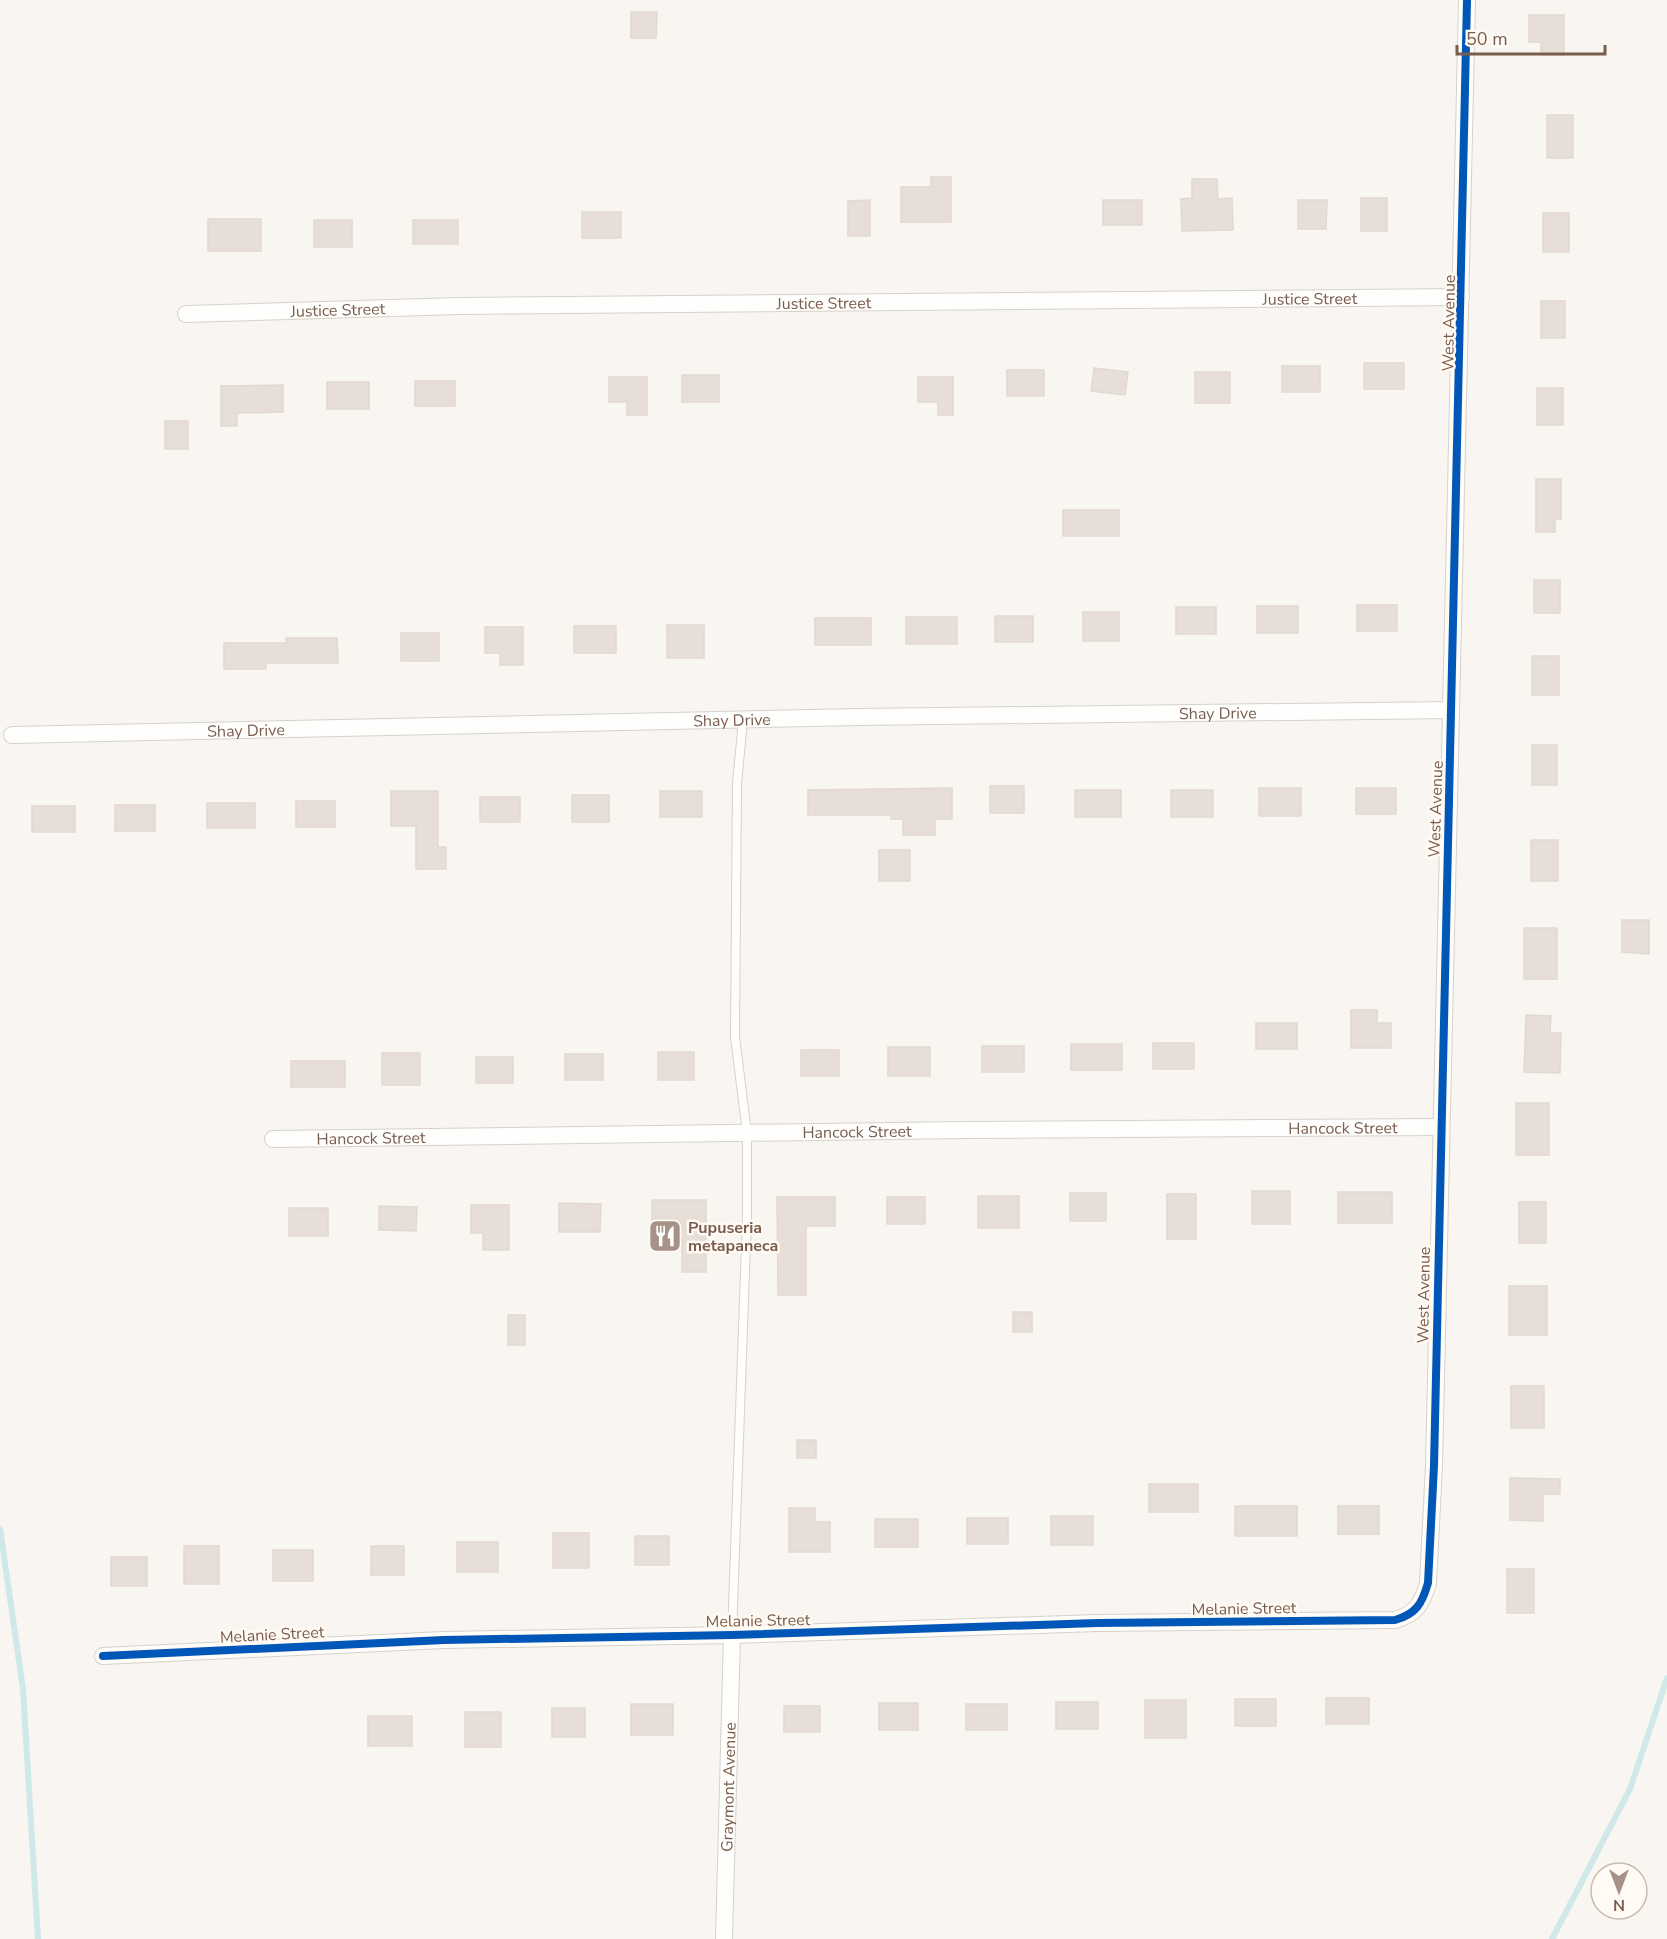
<svg xmlns="http://www.w3.org/2000/svg" width="1667" height="1939" font-family="'Nunito Sans',sans-serif">
<rect width="100%" height="100%" fill="#f9f5f0"/>
<g fill="none" stroke-linecap="round" stroke-linejoin="round">
<g stroke="#d0e8ea" stroke-width="6">
<polyline points="0,1529 23,1689 38,1939"/>
<polyline points="1552,1939 1630,1789 1667,1678"/>
</g>
</g>
<g fill="#e6ded7" stroke="#e2d8d2" stroke-width="1.5">
<polygon points="631,12 657,12 656,38 631,38"/>
<polygon points="1529,15 1564,15 1564,55 1541,55 1541,42 1529,42"/>
<rect x="1547" y="115" width="26" height="43"/>
<polygon points="931,177 951,177 951,222 901,222 901,187 931,187"/>
<polygon points="1192,179 1217,179 1218,199 1232,198 1233,230 1182,231 1181,199 1192,198"/>
<rect x="1361" y="198" width="26" height="33"/>
<polygon points="870,200 870,236 848,236 848,201"/>
<rect x="1103" y="200" width="39" height="25"/>
<polygon points="1298,200 1327,200 1326,229 1298,229"/>
<rect x="582" y="212" width="39" height="26"/>
<rect x="1543" y="213" width="26" height="39"/>
<rect x="208" y="219" width="53" height="32"/>
<rect x="314" y="220" width="38" height="27"/>
<rect x="413" y="220" width="45" height="24"/>
<rect x="1541" y="301" width="24" height="37"/>
<rect x="1364" y="363" width="40" height="26"/>
<rect x="1282" y="366" width="38" height="26"/>
<polygon points="1094,368 1128,372 1125,395 1091,391"/>
<rect x="1007" y="370" width="37" height="26"/>
<rect x="1195" y="372" width="35" height="31"/>
<rect x="682" y="375" width="37" height="27"/>
<polygon points="609,377 647,377 647,415 627,415 627,402 609,402"/>
<polygon points="918,377 953,377 953,415 938,415 938,402 918,402"/>
<rect x="415" y="381" width="40" height="25"/>
<rect x="327" y="382" width="42" height="27"/>
<polygon points="283,385 283,412 237,413 237,426 221,426 221,386"/>
<rect x="1537" y="388" width="26" height="37"/>
<rect x="165" y="421" width="23" height="28"/>
<polygon points="1536,479 1561,479 1561,519 1555,519 1555,532 1536,532"/>
<rect x="1063" y="510" width="56" height="26"/>
<rect x="1534" y="580" width="26" height="33"/>
<rect x="1357" y="605" width="40" height="26"/>
<rect x="1257" y="606" width="41" height="27"/>
<rect x="1176" y="607" width="40" height="27"/>
<rect x="1083" y="612" width="36" height="29"/>
<rect x="995" y="616" width="38" height="26"/>
<rect x="906" y="617" width="51" height="27"/>
<rect x="815" y="618" width="56" height="27"/>
<rect x="667" y="625" width="37" height="33"/>
<rect x="574" y="626" width="42" height="27"/>
<polygon points="485,627 523,627 523,665 500,665 500,653 485,653"/>
<rect x="401" y="633" width="38" height="28"/>
<polygon points="286,638 337,638 338,663 266,663 266,669 224,669 224,643 286,643"/>
<rect x="1532" y="656" width="27" height="39"/>
<rect x="1532" y="745" width="25" height="40"/>
<rect x="990" y="786" width="34" height="27"/>
<polygon points="952,788 952,819 935,819 935,835 903,835 903,819 891,819 891,815 808,815 808,790"/>
<rect x="1259" y="788" width="42" height="28"/>
<rect x="1356" y="788" width="40" height="26"/>
<rect x="1075" y="790" width="46" height="27"/>
<rect x="1171" y="790" width="42" height="27"/>
<polygon points="391,791 438,791 438,847 446,847 446,869 416,869 416,826 391,826"/>
<rect x="660" y="791" width="42" height="26"/>
<rect x="572" y="795" width="37" height="27"/>
<rect x="480" y="797" width="40" height="25"/>
<rect x="296" y="801" width="39" height="26"/>
<rect x="207" y="803" width="48" height="25"/>
<rect x="115" y="805" width="40" height="26"/>
<rect x="32" y="806" width="43" height="26"/>
<rect x="1531" y="840" width="27" height="41"/>
<rect x="879" y="850" width="31" height="31"/>
<polygon points="1622,920 1649,920 1649,954 1622,952"/>
<rect x="1524" y="928" width="33" height="51"/>
<polygon points="1351,1010 1377,1010 1377,1023 1391,1023 1391,1048 1351,1048"/>
<polygon points="1526,1015 1551,1016 1550,1033 1561,1033 1560,1073 1524,1072"/>
<rect x="1256" y="1023" width="41" height="26"/>
<rect x="1153" y="1043" width="41" height="26"/>
<rect x="1071" y="1044" width="51" height="26"/>
<rect x="982" y="1046" width="42" height="26"/>
<rect x="888" y="1047" width="42" height="29"/>
<rect x="801" y="1050" width="38" height="26"/>
<rect x="658" y="1052" width="36" height="28"/>
<rect x="382" y="1053" width="38" height="32"/>
<rect x="565" y="1054" width="38" height="26"/>
<rect x="476" y="1057" width="37" height="26"/>
<rect x="291" y="1061" width="54" height="26"/>
<rect x="1516" y="1103" width="33" height="52"/>
<rect x="1252" y="1191" width="38" height="33"/>
<rect x="1338" y="1192" width="54" height="31"/>
<rect x="1070" y="1193" width="36" height="28"/>
<rect x="1167" y="1194" width="29" height="45"/>
<rect x="978" y="1196" width="41" height="32"/>
<polygon points="777,1197 835,1197 835,1226 806,1226 806,1295 778,1295"/>
<rect x="887" y="1197" width="38" height="27"/>
<polygon points="652,1200 706,1200 706,1272 682,1272 682,1240 652,1240"/>
<rect x="1519" y="1202" width="27" height="41"/>
<polygon points="559,1203 601,1204 600,1232 559,1232"/>
<polygon points="471,1205 509,1205 509,1250 483,1250 483,1233 471,1233"/>
<polygon points="379,1206 417,1207 416,1231 379,1230"/>
<rect x="289" y="1208" width="39" height="28"/>
<rect x="1509" y="1286" width="38" height="49"/>
<rect x="1013" y="1312" width="19" height="20"/>
<rect x="508" y="1315" width="17" height="30"/>
<rect x="1511" y="1386" width="33" height="42"/>
<rect x="797" y="1440" width="19" height="18"/>
<polygon points="1510,1478 1560,1479 1560,1494 1543,1494 1543,1521 1510,1520"/>
<rect x="1149" y="1484" width="49" height="28"/>
<rect x="1235" y="1506" width="62" height="30"/>
<rect x="1338" y="1506" width="41" height="28"/>
<polygon points="789,1508 815,1508 815,1522 830,1522 830,1552 789,1552"/>
<rect x="1051" y="1516" width="42" height="29"/>
<rect x="967" y="1518" width="41" height="26"/>
<rect x="875" y="1519" width="43" height="28"/>
<rect x="553" y="1533" width="36" height="35"/>
<rect x="635" y="1536" width="34" height="29"/>
<rect x="457" y="1542" width="41" height="30"/>
<rect x="184" y="1546" width="35" height="38"/>
<rect x="371" y="1546" width="33" height="29"/>
<rect x="273" y="1550" width="40" height="31"/>
<rect x="111" y="1557" width="36" height="29"/>
<rect x="1507" y="1569" width="27" height="44"/>
<rect x="1326" y="1698" width="43" height="26"/>
<rect x="1235" y="1699" width="41" height="27"/>
<rect x="1145" y="1700" width="41" height="38"/>
<rect x="1056" y="1702" width="42" height="27"/>
<rect x="879" y="1703" width="39" height="27"/>
<rect x="631" y="1704" width="42" height="31"/>
<rect x="966" y="1704" width="41" height="26"/>
<rect x="784" y="1706" width="36" height="26"/>
<rect x="552" y="1708" width="33" height="29"/>
<rect x="465" y="1712" width="36" height="35"/>
<rect x="368" y="1716" width="44" height="30"/>
</g>
<g fill="none" stroke-linecap="round" stroke-linejoin="round">
<defs>
<polyline id="lane" points="732,1635 747,1216 747,1133 735,1037 737,784 743,720"/>
<g id="street">
<path id="s1" d="M186 314 459 306 1461 297"/>
<path id="s2" d="M12 735 859 717 1451 710"/>
<path id="s3" d="M273 1139 965 1130 1441 1127"/>
<path d="M103 1656 444 1640 732 1635 1097 1623 1395 1620C1416 1614 1422 1604 1428 1583L1434 1466 1467 0"/>
<path id="s4" d="M724 1939 732 1635"/>
</g>
</defs>
<use href="#lane" stroke="#d7d1cb" stroke-width="10"/>
<use href="#street" stroke="#d7d1cb" stroke-width="18"/>
<use href="#lane" stroke="#fefefd" stroke-width="8"/>
<use href="#street" stroke="#fefefd" stroke-width="16"/>
<defs>
<path id="cycleway" d="M103 1656 444 1640 732 1635 1097 1623 1395 1620C1416 1614 1422 1604 1428 1583L1434 1466 1467 0"/>
</defs>
<use href="#cycleway" stroke="#fffaf3" stroke-width="11"/>
<use href="#cycleway" stroke="#0057b8" stroke-width="8"/>
</g>
<defs>
<symbol id="restaurant-square" viewBox="-11 -11 22 22"><rect x="-9" y="-9" width="18" height="18" rx="4" fill="#a69286" stroke="#fffaf3"/><path d="M-5-6h1v4h1v-4h1v4h1v-4h1v5L-1.5 .5V6h-2V.5L-5-1ZM5-6V6H3V1.5H1.5Q1.5-4 5-6Z" fill="#fff"/></symbol>
</defs>
<g fill-rule="evenodd">
<use href="#restaurant-square" x="646" y="1217" width="38" height="38"/>
</g>
<g text-anchor="middle" stroke-width="5" stroke-linejoin="round" paint-order="stroke">
<g font-size="16" fill="#7a5c4d" stroke="#fffaf3">
<text dy="6" stroke="none"><textPath href="#s1" startOffset="1124">Justice Street</textPath></text>
<text dy="6" stroke="none"><textPath href="#s1" startOffset="638">Justice Street</textPath></text>
<text dy="6" stroke="none"><textPath href="#s1" startOffset="152">Justice Street</textPath></text>
<text transform="translate(1448 323) rotate(-89)" y="6">West Avenue</text>
<text dy="6" stroke="none"><textPath href="#s2" startOffset="1206">Shay Drive</textPath></text>
<text dy="6" stroke="none"><textPath href="#s2" startOffset="720">Shay Drive</textPath></text>
<text dy="6" stroke="none"><textPath href="#s2" startOffset="234">Shay Drive</textPath></text>
<text transform="translate(1435 809) rotate(-88)" y="6">West Avenue</text>
<text dy="6" stroke="none"><textPath href="#s3" startOffset="1070">Hancock Street</textPath></text>
<text dy="6" stroke="none"><textPath href="#s3" startOffset="584">Hancock Street</textPath></text>
<text dy="6" stroke="none"><textPath href="#s3" startOffset="98">Hancock Street</textPath></text>
<text transform="translate(1423 1295) rotate(-89)" y="6">West Avenue</text>
<text transform="translate(1244 1608) rotate(-1)" y="6">Melanie Street</text>
<text transform="translate(758 1620) rotate(-1)" y="6">Melanie Street</text>
<text transform="translate(272 1634) rotate(-3)" y="6">Melanie Street</text>
<text dy="6" stroke="none"><textPath href="#s4" startOffset="152">Graymont Avenue</textPath></text>
</g>
<g font-size="16" font-weight="bold" fill="#7a5c4d" stroke="#fffaf3" text-anchor="start">
<text x="688" y="1233">Pupuseria<tspan x="688" dy="18">metapaneca</tspan></text>
</g>
</g>
<g transform="translate(1619 1891) rotate(180)"><circle r="28" fill="#fffaf3" stroke="#cabbb1" stroke-width="1.5"/>
<path d="M0-4.5L10 22L0 15L-10 22Z" fill="#a69286"/>
<text y="-9" font-size="16" font-weight="bold" text-anchor="middle" fill="#7a5c4d">N</text>
</g>
<path d="M1457 45v9h148v-9" fill="none" stroke="#7a5c4d" stroke-width="3"/>
<text x="1466" y="45" font-size="18" fill="#7a5c4d" stroke="#fffaf3" stroke-width="4.5" paint-order="stroke">50 m</text>
</svg>
